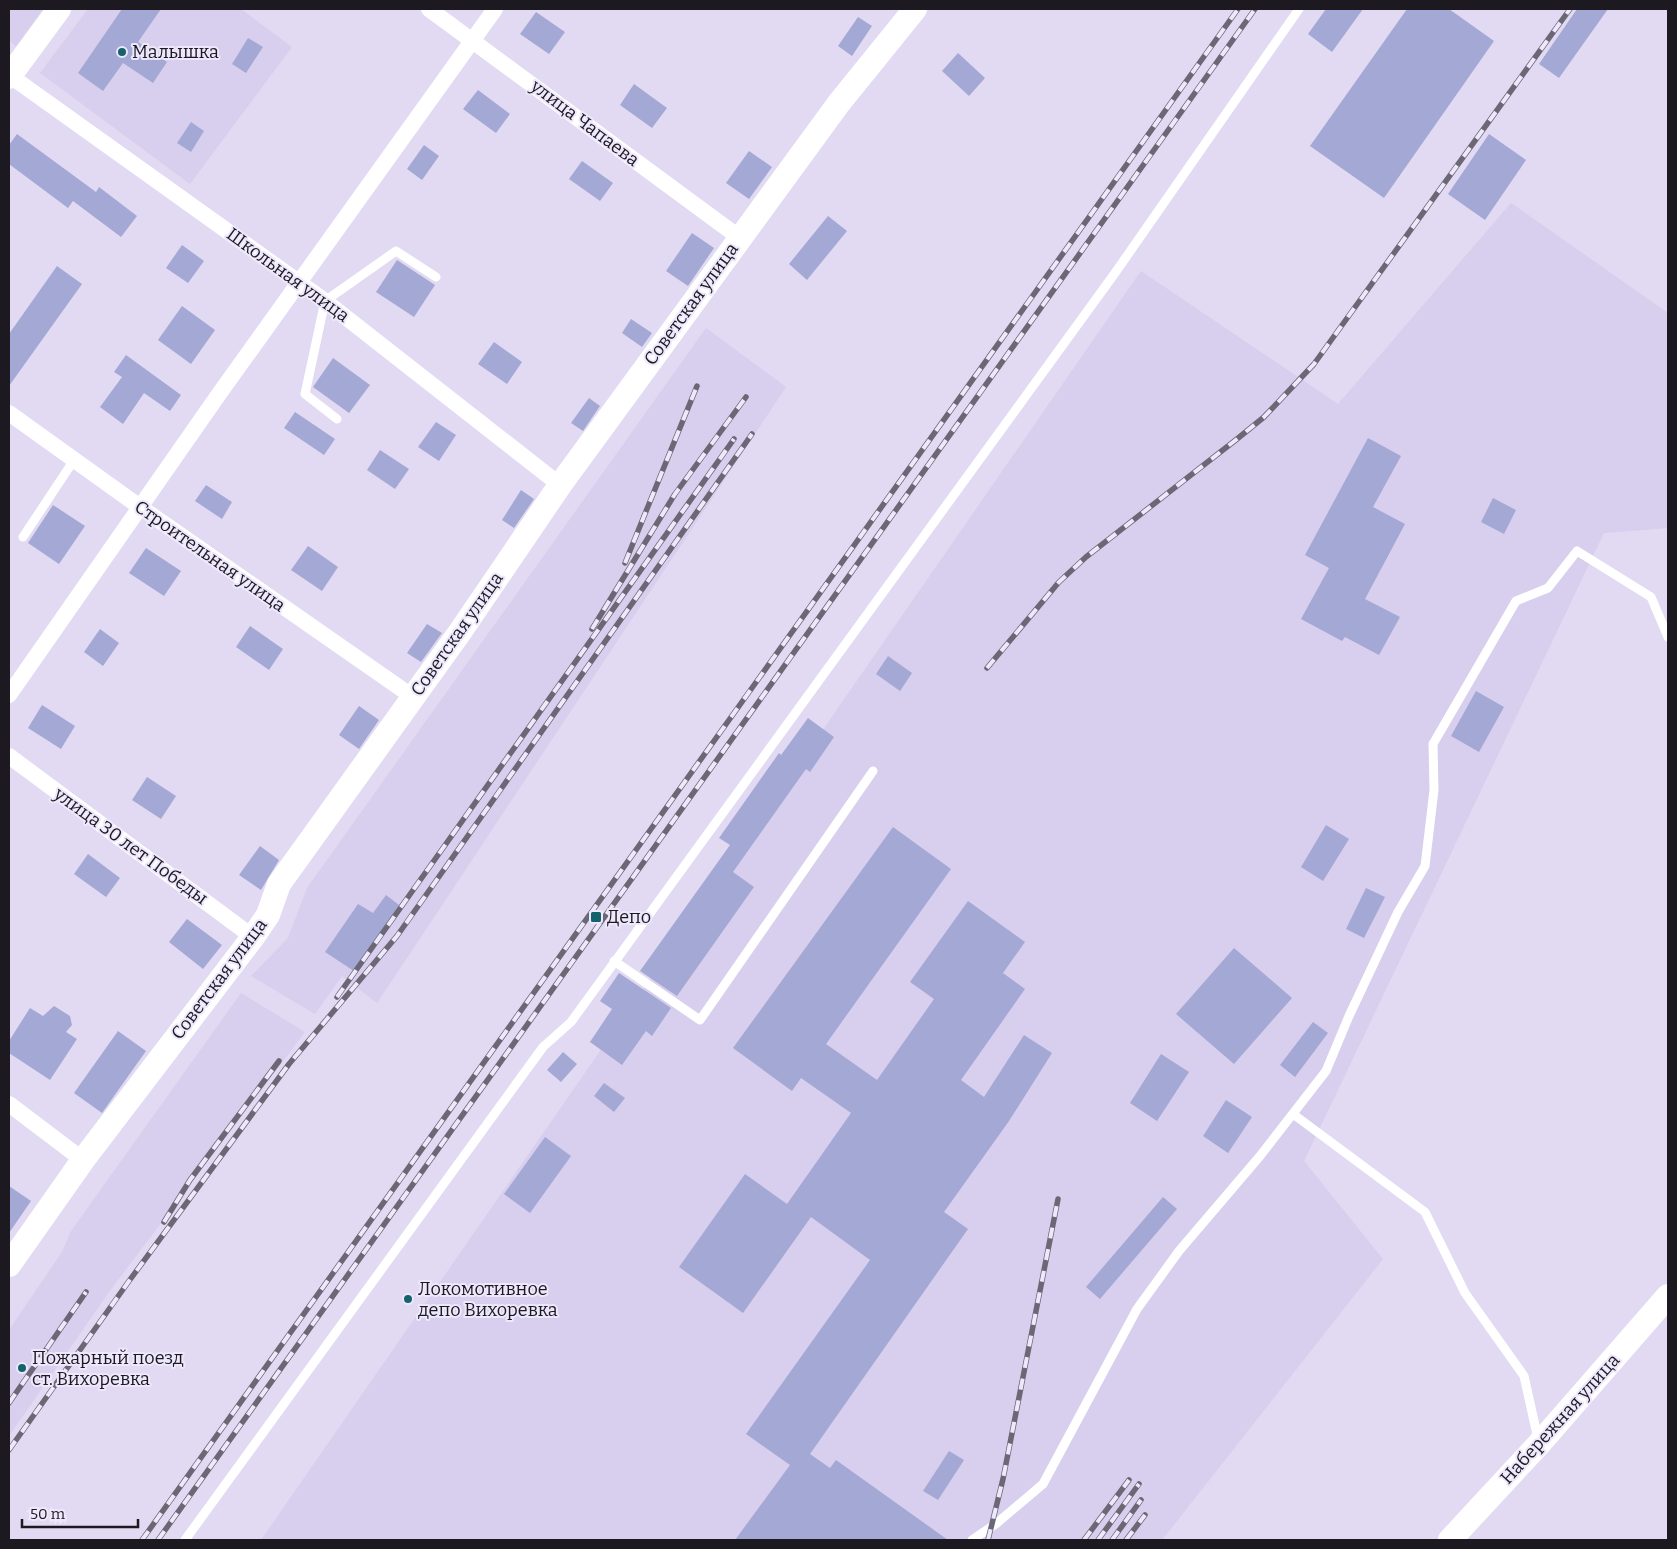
<svg xmlns="http://www.w3.org/2000/svg" width="1677" height="1549" font-family="Bitter,serif">
<rect width="100%" height="100%" fill="#e1daf2"/>
<g fill="#d8ceed">
<polygon points="9,9 43,9 16,46 9,41"/>
<polygon points="88,9 241,9 292,47 190,184 40,73"/>
<polygon points="1511,203 1668,313 1668,528 1604,533 1304,1161 1383,1259 1162,1540 261,1540 1141,271 1338,404"/>
<polygon points="706,328 786,387 377,1003 342,976 315,1014 251,976 288,938 307,888"/>
<polygon points="241,993 305,1032 109,1292 9,1436 9,1330 62,1252 71,1231"/>
</g>
<g fill="#a4a8d4">
<polygon points="122,9 161,9 138,42 167,62 153,83 123,63 103,91 78,73"/>
<polygon points="1326,9 1363,9 1332,52 1308,34"/>
<polygon points="1407,9 1449,9 1494,41 1384,198 1310,146"/>
<polygon points="1577,9 1608,9 1559,78 1539,64"/>
<polygon points="536,12 565,32 549,54 520,34"/>
<polygon points="858,17 872,26 852,56 838,46"/>
<polygon points="248,38 263,47 246,73 232,64"/>
<polygon points="958,53 985,78 969,96 942,71"/>
<polygon points="634,84 667,108 652,128 620,105"/>
<polygon points="478,90 510,114 496,133 463,109"/>
<polygon points="191,122 204,131 191,152 177,143"/>
<polygon points="17,134 96,192 99,187 137,216 121,237 73,201 68,208 9,164 9,145"/>
<polygon points="1489,134 1526,160 1485,220 1448,194"/>
<polygon points="424,145 439,156 422,180 407,169"/>
<polygon points="749,151 772,167 749,199 726,183"/>
<polygon points="582,161 613,183 600,201 569,179"/>
<polygon points="828,216 847,231 807,280 789,264"/>
<polygon points="692,233 714,248 688,286 666,271"/>
<polygon points="182,245 204,261 188,283 166,268"/>
<polygon points="397,260 435,285 414,317 376,292"/>
<polygon points="57,266 82,284 9,386 9,334"/>
<polygon points="182,306 215,330 191,364 158,340"/>
<polygon points="631,319 652,333 642,347 622,333"/>
<polygon points="494,342 522,362 507,384 478,364"/>
<polygon points="126,355 181,395 170,411 144,393 123,424 100,407 122,377 114,372"/>
<polygon points="333,358 370,385 349,413 313,387"/>
<polygon points="589,398 600,406 583,431 571,423"/>
<polygon points="295,412 335,439 324,455 284,428"/>
<polygon points="436,422 456,435 439,461 418,447"/>
<polygon points="1368,438 1401,456 1373,507 1405,524 1365,599 1400,617 1379,655 1345,637 1342,641 1301,619 1329,568 1305,555"/>
<polygon points="380,450 409,469 395,489 367,470"/>
<polygon points="206,485 232,502 222,519 195,501"/>
<polygon points="521,490 534,499 514,528 502,520"/>
<polygon points="1493,498 1516,510 1504,534 1481,522"/>
<polygon points="53,505 85,526 59,564 28,543"/>
<polygon points="308,546 338,567 322,591 291,570"/>
<polygon points="146,548 181,571 164,596 129,573"/>
<polygon points="427,624 442,633 421,662 407,653"/>
<polygon points="250,626 283,649 269,670 236,647"/>
<polygon points="100,629 119,643 103,666 84,652"/>
<polygon points="888,656 912,673 900,691 876,674"/>
<polygon points="1476,691 1504,707 1479,752 1451,736"/>
<polygon points="42,705 75,726 61,749 28,728"/>
<polygon points="359,706 379,720 359,749 339,735"/>
<polygon points="808,718 834,737 810,772 806,769 733,872 754,887 677,996 640,971 730,845 719,838 779,753 781,755"/>
<polygon points="147,777 176,796 161,819 132,800"/>
<polygon points="1326,825 1349,839 1323,881 1301,867"/>
<polygon points="893,827 951,869 826,1044 877,1080 934,999 910,982 968,901 1025,942 1003,973 1025,989 961,1080 984,1097 1024,1035 1052,1053 1009,1121 944,1212 968,1229 810,1454 830,1468 836,1460 948,1540 735,1540 790,1465 746,1434 870,1260 811,1217 743,1313 679,1267 745,1174 787,1204 851,1113 801,1078 792,1091 733,1048"/>
<polygon points="260,846 279,860 261,890 239,875"/>
<polygon points="88,854 120,878 106,897 74,874"/>
<polygon points="1366,888 1385,897 1364,938 1346,929"/>
<polygon points="386,895 399,905 354,971 325,952 358,904 373,913"/>
<polygon points="187,919 222,945 203,969 169,942"/>
<polygon points="1234,948 1292,998 1234,1064 1176,1014"/>
<polygon points="619,973 671,1008 652,1036 646,1031 622,1065 590,1042 612,1009 600,1001"/>
<polygon points="54,1006 70,1016 72,1025 66,1032 77,1039 50,1080 9,1053 9,1041 30,1008 43,1016"/>
<polygon points="1313,1022 1328,1033 1295,1077 1280,1065"/>
<polygon points="118,1031 146,1051 102,1113 74,1093"/>
<polygon points="563,1052 577,1064 561,1082 547,1070"/>
<polygon points="1161,1054 1189,1072 1157,1121 1130,1103"/>
<polygon points="604,1083 625,1098 614,1112 594,1096"/>
<polygon points="1226,1100 1252,1117 1228,1153 1203,1136"/>
<polygon points="545,1137 571,1156 530,1213 504,1194"/>
<polygon points="9,1186 31,1201 9,1233"/>
<polygon points="1163,1197 1177,1209 1100,1299 1086,1287"/>
<polygon points="949,1451 964,1460 938,1500 923,1491"/>
</g>
<g fill="none" stroke-linecap="round" stroke-linejoin="round">
<g stroke="#fff" stroke-width="9">
<polyline points="337,419 305,394 325,301 396,251 436,277"/>
<polyline points="23,537 74,460"/>
<polyline points="614,961 700,1020 873,771"/>
<polyline points="1293,1114 1425,1212 1465,1293 1524,1376 1538,1439"/>
<polyline points="185,1540 543,1047 571,1022 1115,273 1299,9"/>
<polyline points="972,1540 997,1523 1043,1484 1137,1309 1179,1251 1260,1156 1326,1071 1349,1016 1398,912 1425,866 1434,790 1433,744 1516,601 1548,588 1577,551 1651,597 1668,637"/>
</g>
<g stroke="#fff" stroke-width="16">
<polyline points="429,9 740,238"/>
<polyline points="9,75 325,301 560,485"/>
<polyline points="9,413 140,507 413,697"/>
<polyline points="9,695 219,394 495,9"/>
<polyline points="9,756 253,937"/>
<polyline points="9,1104 83,1160"/>
</g>
<g stroke="#fff" stroke-width="24">
<polyline points="9,77 59,9"/>
<polyline points="9,1265 83,1160 253,937 268,915 279,884 460,632 560,485 839,103 915,9"/>
<polyline points="1450,1540 1539,1444 1668,1296"/>
</g>
<defs>
<g id="rail">
<polyline points="625,563 697,386"/>
<polyline points="592,629 675,494 746,397"/>
<polyline points="987,668 1059,582 1086,557 1237,439 1264,417 1314,364 1570,9"/>
<polyline points="337,997 734,439"/>
<polyline points="164,1222 190,1180 279,1061"/>
<polyline points="9,1403 86,1292"/>
<polyline points="9,1450 129,1281 289,1064 397,936 752,434"/>
<polyline points="142,1540 1238,9"/>
<polyline points="158,1540 1255,9"/>
<polyline points="988,1540 1003,1479 1058,1199"/>
<polyline points="1084,1540 1129,1480"/>
<polyline points="1098,1540 1139,1484"/>
<polyline points="1112,1540 1141,1500"/>
<polyline points="1126,1540 1145,1515"/>
</g>
</defs>
<use href="#rail" stroke="#6c6775" stroke-width="5.5"/>
<use href="#rail" stroke="#eee8fc" stroke-width="4" stroke-dasharray="11" stroke-linecap="butt"/>
</g>
<g fill="#14626b" stroke="#eee8fc" stroke-width="2">
<circle cx="122" cy="52" r="5"/>
<rect x="590" y="911" width="12" height="12" rx="2.5"/>
<circle cx="408" cy="1299" r="5"/>
<circle cx="22" cy="1368" r="5"/>
</g>
<g text-anchor="middle" stroke-width="4" stroke-linejoin="round" paint-order="stroke">
<g font-size="18" fill="#1c1921" stroke="#eee8fc" text-anchor="start">
<text x="132" y="58">Малышка</text>
<text x="607" y="923">Депо</text>
<text x="418" y="1295">Локомотивное<tspan x="418" dy="21">депо Вихоревка</tspan></text>
<text x="32" y="1364">Пожарный поезд<tspan x="32" dy="21">ст. Вихоревка</tspan></text>
</g>
<g font-size="18" fill="#1c1921" stroke="#eee8fc">
<text transform="translate(585 123) rotate(37)" y="6">улица Чапаева</text>
<text transform="translate(288 275) rotate(36)" y="6">Школьная улица</text>
<text transform="translate(691 304) rotate(-54)" y="6">Советская улица</text>
<text transform="translate(210 556) rotate(35)" y="6">Строительная улица</text>
<text transform="translate(457 634) rotate(-55)" y="6">Советская улица</text>
<text transform="translate(131 846) rotate(36)" y="6">улица 30 лет Победы</text>
<text transform="translate(219 979) rotate(-53)" y="6">Советская улица</text>
<text transform="translate(1560 1419) rotate(-48)" y="6">Набережная улица</text>
</g>
</g>
<rect width="1677" height="1549" fill="none" stroke="#1c1921" stroke-width="20"/>
<path d="M22 1519v8h116v-8" fill="none" stroke="#1c1921" stroke-width="2.5"/>
<text x="30" y="1519" font-size="15" fill="#1c1921" stroke="#eee8fc" stroke-width="4" paint-order="stroke">50 m</text>
</svg>
